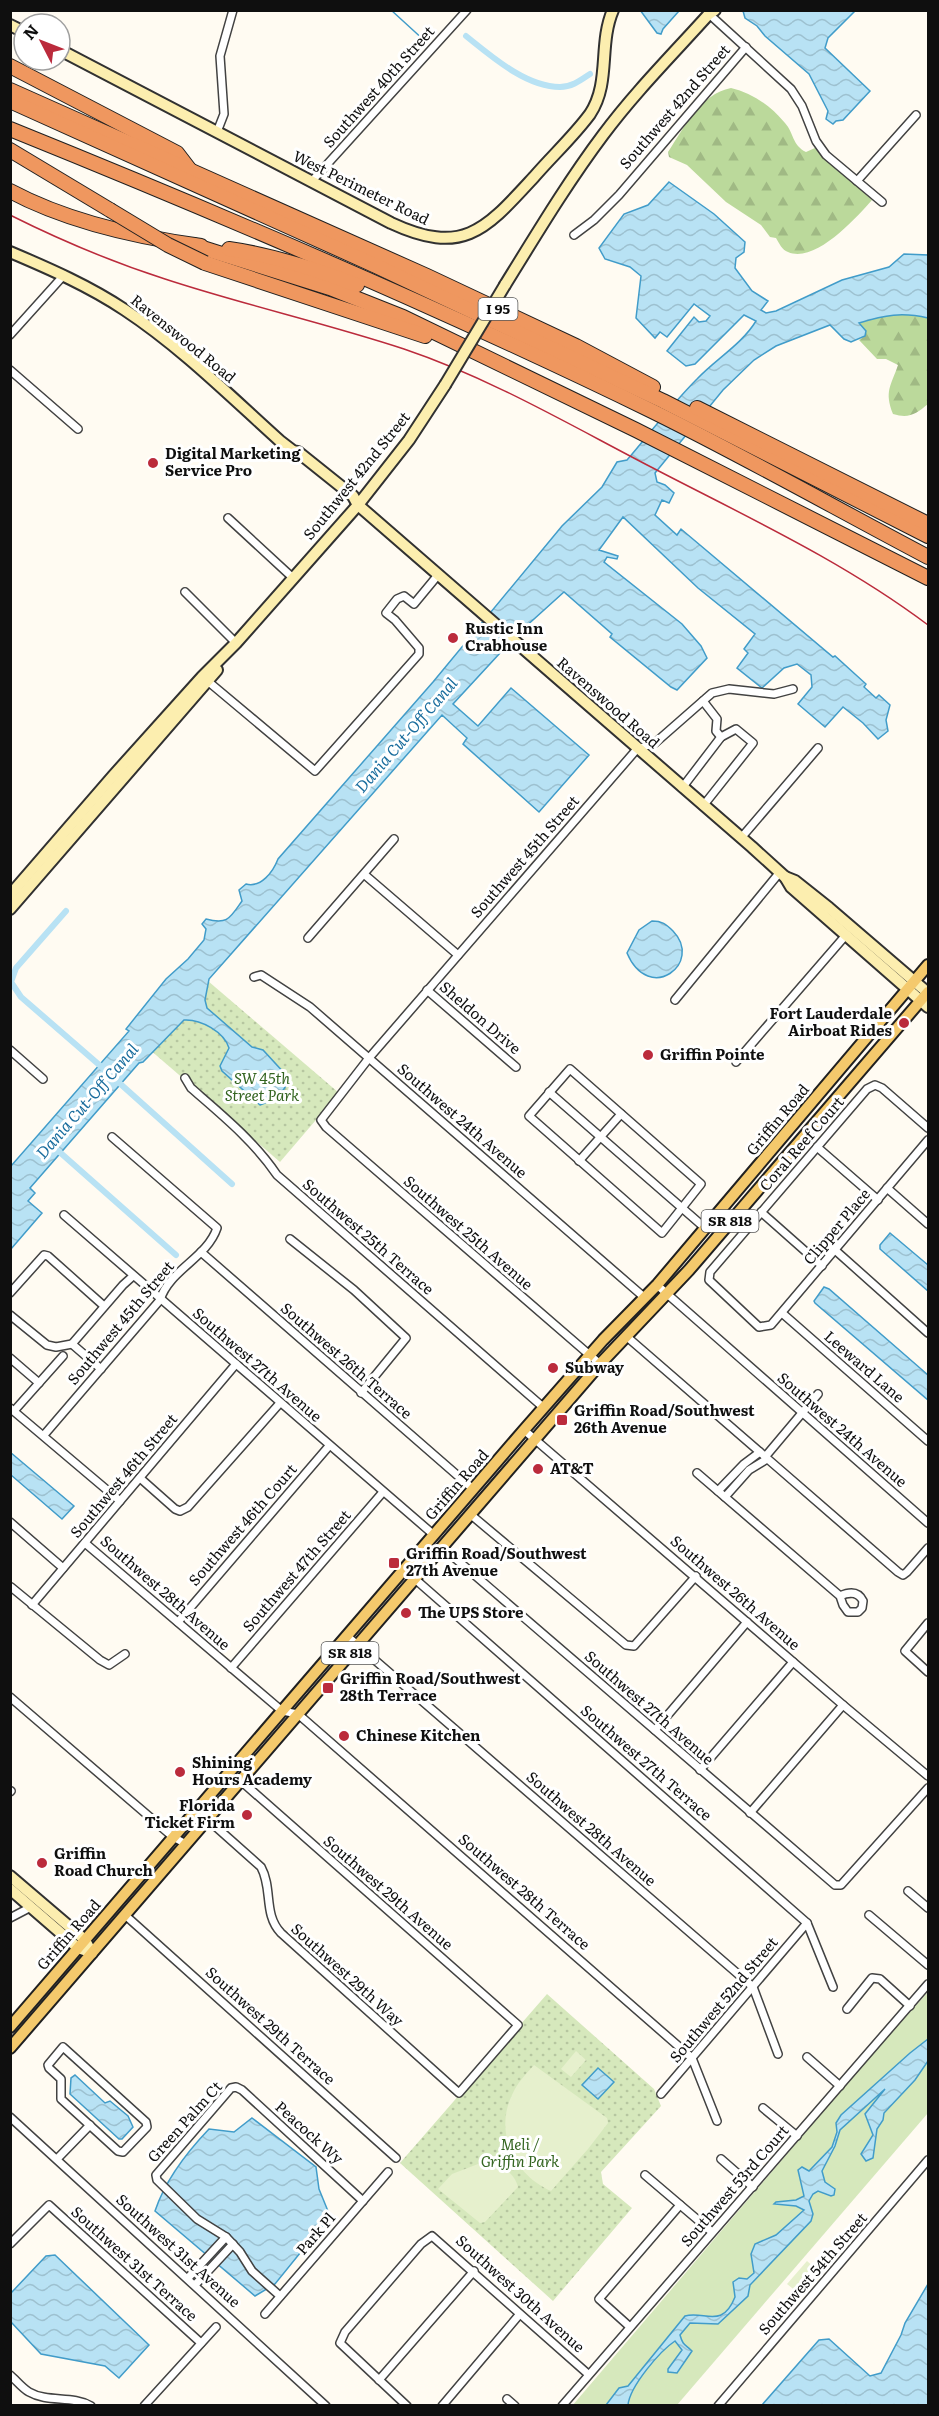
<svg xmlns="http://www.w3.org/2000/svg" width="939" height="2416" font-family="Literata,serif">
<defs>
<pattern id="forest-firs" width="22" height="20" patternUnits="userSpaceOnUse" patternTransform="scale(1.5)"><rect width="22" height="20" fill="#bbd99b"/><path d="M5 1l3.5 6h-7zM16 11l3.5 6h-7z" fill="#a0b984"/></pattern>
<pattern id="park-dots" width="8" height="8" patternUnits="userSpaceOnUse" patternTransform="scale(1.5)"><rect width="8" height="8" fill="#d6e8bc"/><path d="M2 2h.1M6 6h.1" fill="none" stroke="#b6c6a0" stroke-width="1.8" stroke-linecap="round"/></pattern>
<pattern id="water-waves" width="16" height="10" patternUnits="userSpaceOnUse" patternTransform="scale(1.5)"><rect width="16" height="10" fill="#b8e2f4"/><path d="M0 5q4-4 8 0t8 0" fill="none" stroke="#9dc1d0"/></pattern>
</defs>
<rect width="100%" height="100%" fill="#fffbf2"/>
<polygon fill="#d6e8bc" points="928,1992 928,2113 677,2405 572,2406 873,2053"/>
<g fill="url(#forest-firs)">
<path d="M731 88C752 93 770 105 785 123 794 133 792 145 806 152L815 148 872 200C856 218 815 264 788 252 782 250 779 243 776 238L770 237 761 225 726 202 687 165 669 157 668 152C684 128 700 94 731 88Z"/>
<path d="M907 313 928 318V404C916 414 909 419 893 414 884 391 891 386 898 365L886 359H877L859 340 865 336 858 323 878 317Z"/>
</g>
<g fill="url(#park-dots)">
<polygon points="208,981 339,1093 280,1162 149,1049"/>
<polygon points="547,1994 654,2089 661,2106 601,2172 603,2184 632,2208 553,2301 400,2163"/>
</g>
<g fill="#e6f0cd">
<polygon points="576,2051 586,2060 571,2077 561,2069"/>
<path d="M534 2065 607 2118 608 2123 588 2149 551 2191C514 2175 494 2132 512 2095 517 2083 526 2074 534 2065Z"/>
<path d="M478 2164C496 2165 513 2168 518 2187L485 2222 480 2223 438 2189 452 2174Z"/>
<polygon points="807,2261 816,2269 797,2292 787,2284"/>
</g>
<g fill="url(#water-waves)" stroke="#419cc9" stroke-width="1.5">
<polygon points="640,10 679,10 679,11 663,29 661,34 657,33"/>
<polygon points="743,11 855,11 828,38 825,48 870,91 843,120 836,121 833,124 826,119 828,111 809,74 765,36 757,26 745,18"/>
<path d="M669 182 714 214 745 242 744 252 736 258 735 268 752 291 768 301 761 310 766 313 776 311 842 280 889 267 904 254 928 255V318C902 312 885 315 859 323L866 331 865 336 851 342 844 339 830 325 776 346 754 360 723 390 655 473 657 482 665 485 674 493 669 503 662 500 655 515 677 535 681 529 833 657 835 656 866 684 864 687 876 698 879 695 890 705 886 720 888 731 878 739 863 723 843 707 825 727 798 704 812 687 811 675 797 664 784 668 762 688 737 668 748 653 744 649 755 634 698 588 623 517 599 550 618 556 617 559 607 557 604 562 682 624 701 646 707 658 677 690 671 687 610 637 612 634 564 592 523 629 507 651 501 652 453 704 478 726 511 688 589 755 539 812 463 744 467 738 442 715 209 979 205 1000 207 1008 252 1047 263 1050 286 1075 288 1081C283 1095 273 1100 260 1105L222 1071 220 1066 229 1048C224 1032 201 1019 184 1020L143 1062 139 1063 30 1188 35 1193 28 1201 42 1213 11 1249V1166L129 1031 126 1029 166 979 188 959 204 940 206 929 202 924 206 919C228 925 230 918 242 901L239 890 246 884C261 888 273 872 278 859L433 682 562 526 602 487 617 462 627 460C650 433 672 404 697 379 716 359 742 344 756 321L744 315 695 364 686 366 667 351 694 317 699 322 706 321 710 316 694 304 667 337 660 332 655 338 636 318 641 276 630 267 605 259 599 248 624 214 648 205Z"/>
<path d="M652 921C662 921 666 924 673 931 704 963 649 1005 627 953L639 930Z"/>
<polygon points="890,1233 928,1265 928,1291 880,1249 880,1245"/>
<polygon points="824,1287 829,1289 928,1375 928,1400 815,1303 814,1301"/>
<polygon points="10,1452 74,1506 62,1519 11,1475"/>
<path d="M928 2039V2061L915 2080 884 2113 883 2120 877 2129 873 2158 866 2161 861 2154 873 2135 865 2114 885 2089 840 2130 835 2146 822 2171 825 2182 835 2189 834 2195 831 2196 818 2191 813 2194 809 2201 813 2214 811 2221 750 2285 748 2296 718 2324 690 2323 680 2335C683 2346 685 2344 692 2351L677 2373 668 2372V2369L682 2350 675 2341C660 2351 630 2386 628 2405H606L619 2388 628 2386 685 2316C704 2310 722 2330 735 2297L733 2282 739 2278 747 2279 754 2273 751 2254 755 2244 776 2235 804 2210 796 2206 774 2204 776 2202 796 2200 804 2196 798 2170 802 2167 809 2171 832 2147 837 2132 836 2123 841 2115 910 2053Z"/>
<polygon points="598,2068 614,2082 598,2099 582,2085"/>
<polygon points="75,2075 105,2103 110,2101 128,2116 133,2127 122,2139 119,2139 70,2094 71,2078"/>
<path d="M252 2118 316 2167 319 2189 330 2216 275 2284 255 2296 155 2211C165 2181 188 2151 209 2129L234 2132Z"/>
<polygon points="55,2255 149,2345 119,2378 105,2366 41,2354 11,2322 11,2293 46,2256"/>
<polygon points="928,2284 928,2405 762,2405 819,2340 829,2339 870,2376 881,2373 901,2335 905,2323"/>
</g>
<g fill="none" stroke-linecap="round" stroke-linejoin="round">
<polyline stroke="#419cc9" stroke-width="1.5" points="391,10 426,42"/>
<g stroke="#b8e2f4" stroke-width="6">
<path d="M466 36C491 56 526 87 560 87 572 87 581 80 590 74"/>
<polyline points="66,911 16,968 11,982 21,997 104,1069"/>
<polyline points="116,1080 232,1184"/>
<polyline points="55,1148 176,1255"/>
</g>
<defs>
<g id="street">
<polyline points="709,14 791,89 802,106 816,141 826,155 882,202"/>
<polyline points="217,132 224,114 220,56 233,10"/>
<polyline points="312,181 467,10"/>
<polyline points="857,181 916,115"/>
<polyline points="574,235 594,220 619,195 746,47"/>
<polyline points="10,335 64,275"/>
<polyline points="10,370 78,429"/>
<polyline points="228,518 293,578"/>
<polyline points="185,592 236,643"/>
<polyline points="204,678 315,771 419,654 419,648 395,620 386,613 397,599 404,596 414,604 438,575"/>
<polyline points="703,701 717,719 716,731 721,737 736,729 753,743 703,806"/>
<polyline points="682,788 721,737"/>
<polyline points="741,838 818,748"/>
<polyline points="365,875 458,955"/>
<polyline points="308,938 394,839"/>
<polyline points="254,977 261,975 310,1007 645,1298"/>
<polyline points="427,990 516,1067"/>
<polyline points="675,1000 780,872"/>
<polyline points="10,1050 43,1079"/>
<polyline points="736,1062 846,935"/>
<polygon points="570,1069 701,1184 662,1233 529,1116"/>
<path d="M185 1078 191 1088C222 1115 254 1141 277 1175L544 1408"/>
<polyline points="549,1092 705,1228"/>
<polyline points="928,1128 882,1088 875,1085 867,1089 710,1272 709,1280 759,1327 771,1325 928,1140"/>
<polyline points="817,1147 878,1200"/>
<polyline points="579,1161 621,1114"/>
<polyline points="887,1188 928,1224"/>
<polyline points="761,1212 822,1266"/>
<polyline points="64,1215 434,1535"/>
<polyline points="290,1239 354,1290 406,1338 361,1393"/>
<polyline points="835,1250 928,1333"/>
<polyline points="201,1252 473,1489"/>
<polyline points="657,1285 928,1523"/>
<polyline points="10,1293 44,1255 48,1256 104,1306"/>
<polyline points="782,1313 928,1441"/>
<polyline points="10,1315 47,1345 56,1347 72,1344 123,1285 133,1276"/>
<polyline points="626,1336 898,1572 903,1575 907,1572 928,1548"/>
<polyline points="72,1344 101,1369"/>
<polyline points="10,1358 39,1383"/>
<polyline points="600,1364 326,1127 321,1120 369,1058 637,749 655,743 712,693 729,689 774,694 793,689"/>
<polyline points="10,1408 120,1501"/>
<polyline points="14,1411 63,1356"/>
<polyline points="524,1430 843,1705 928,1776"/>
<path d="M44 1435 160 1300C169 1270 207 1258 217 1228L112 1137"/>
<polyline points="765,1457 818,1394"/>
<path d="M697 1473 840 1596 843 1605 848 1612H858L862 1608 863 1601C858 1591 849 1592 840 1596"/>
<polyline points="140,1478 175,1509 180,1511 188,1507 280,1403"/>
<polyline points="718,1491 744,1464 760,1452"/>
<polyline points="725,1497 749,1470 767,1459"/>
<polyline points="470,1514 626,1645 634,1646 696,1576"/>
<polyline points="10,1522 63,1568"/>
<polyline points="85,1543 282,1711 298,1714 692,2058 717,2121"/>
<polyline points="442,1547 835,1885 841,1885 928,1788"/>
<polyline points="415,1579 807,1923 833,1987"/>
<polyline points="11,1587 100,1660 109,1665 125,1654"/>
<polyline points="32,1605 236,1364"/>
<polyline points="178,1622 329,1446"/>
<polyline points="928,1623 905,1651 928,1672"/>
<polyline points="347,1636 753,1987 778,2054"/>
<polyline points="231,1668 383,1492"/>
<polyline points="10,1697 173,1837 186,1844"/>
<polyline points="655,1730 747,1622"/>
<polyline points="700,1770 793,1662"/>
<polyline points="10,1792 11,1791"/>
<path d="M197 1810 261 1867C273 1889 263 1914 281 1933L459 2093 518 2025 241 1781"/>
<polyline points="750,1813 843,1705"/>
<polyline points="908,1891 928,1908"/>
<polyline points="125,1915 396,2158"/>
<polyline points="869,1915 928,1965"/>
<polyline points="10,1918 31,1907"/>
<polyline points="847,2009 872,1978 880,1979 910,2006"/>
<polygon points="63,2047 146,2122 147,2127 123,2152 118,2151 61,2099 61,2079 49,2068 48,2065"/>
<polyline points="807,2057 840,2086"/>
<polyline points="661,2094 807,1923"/>
<polyline points="763,2108 797,2136"/>
<polyline points="10,2117 326,2406"/>
<polyline points="57,2159 90,2125"/>
<polyline points="721,2159 753,2187"/>
<polyline points="645,2175 712,2232"/>
<polyline points="10,2244 49,2205 201,2343"/>
<polyline points="188,2278 226,2237"/>
<polyline points="195,2285 233,2244"/>
<polyline points="280,2296 252,2271 240,2252 226,2237 197,2219 157,2180 156,2175 231,2088 236,2087 242,2090 363,2201"/>
<polyline points="265,2314 388,2172"/>
<polyline points="630,2327 599,2299 680,2205"/>
<path d="M10 2375C16 2380 22 2388 29 2392 48 2403 72 2395 91 2406"/>
<polyline points="379,2380 474,2271"/>
<polyline points="507,2399 515,2406"/>
<polyline points="144,2406 216,2327"/>
<polyline points="407,2406 340,2343 345,2332 421,2244 432,2236 588,2374"/>
<polyline points="442,2406 519,2315"/>
<polyline points="562,2406 928,1984"/>
<polyline points="718,2406 928,2160"/>
</g>
<g id="secondary">
<polyline points="10,25 24,32"/>
<path d="M60 50 391 223C464 257 486 229 534 177 552 156 573 137 590 114 611 82 598 45 613 10"/>
<path d="M10 252C50 269 89 286 125 310 181 347 230 396 280 441L293 451 298 452 353 496 358 505 752 847 785 877 791 887 928 1007"/>
<path d="M505 285C536 235 567 183 603 135 635 92 673 54 709 14L715 10"/>
<polyline points="785,877 795,881 829,908 928,993"/>
<polyline points="10,895 113,776 202,677 236,643 358,505 409,440 445,385"/>
<polyline points="10,909 217,670"/>
<polyline points="10,1876 85,1940 92,1953"/>
<polyline points="10,1889 78,1948 87,1951"/>
</g>
<g id="primary">
<polyline points="10,2027 524,1430 603,1340 657,1285 928,965"/>
<polyline points="10,2048 600,1364 689,1270 928,992"/>
</g>
<g id="highway">
<polyline points="10,66 177,153 190,170"/>
<polyline points="10,90 427,276 576,346 653,387"/>
<polyline points="10,101 376,266 663,401 928,536"/>
<path d="M10 129C228 217 443 309 654 412 747 458 837 509 928 557"/>
<polyline points="10,150 110,210"/>
<path d="M10 191C68 222 136 237 201 246"/>
<polyline points="193,245 330,288 403,317 636,430 928,578"/>
<path d="M229 249C273 255 315 269 357 285"/>
<polyline points="205,263 425,336"/>
<polyline points="697,408 928,524"/>
</g>
</defs>
<use href="#street" stroke="#424242" stroke-width="10"/>
<use href="#secondary" stroke="#313131" stroke-width="14"/>
<use href="#primary" stroke="#202020" stroke-width="14"/>
<use href="#highway" stroke="#202020" stroke-width="16"/>
<use href="#street" stroke="#fff" stroke-width="7"/>
<use href="#secondary" stroke="#fceeaf" stroke-width="10"/>
<use href="#primary" stroke="#f4c96c" stroke-width="10"/>
<use href="#highway" stroke="#ef975f" stroke-width="14"/>
<path stroke="#bb2b3c" stroke-width="1.5" d="M10 215C60 240 112 262 165 279 244 305 325 323 404 349 490 378 570 425 651 467 745 516 843 561 928 625"/>
<defs>
<polyline id="secondary-bridge" points="445,385 505,285"/>
<polyline id="highway-bridge" points="110,210 168,245 205,263"/>
</defs>
<use href="#secondary-bridge" stroke="#313131" stroke-width="14" stroke-linecap="butt"/>
<use href="#highway-bridge" stroke="#202020" stroke-width="16" stroke-linecap="butt"/>
<use href="#secondary-bridge" stroke="#fceeaf" stroke-width="10"/>
<use href="#highway-bridge" stroke="#ef975f" stroke-width="14"/>
</g>
<g fill="#bb2b3c" stroke="#fff" stroke-width="2">
<circle cx="153" cy="463" r="6"/>
<circle cx="453" cy="638" r="6"/>
<circle cx="904" cy="1023" r="6"/>
<circle cx="648" cy="1055" r="6"/>
<circle cx="553" cy="1368" r="6"/>
<rect x="556" y="1414" width="12" height="12" rx="3"/>
<circle cx="538" cy="1469" r="6"/>
<rect x="388" y="1557" width="12" height="12" rx="3"/>
<circle cx="406" cy="1613" r="6"/>
<rect x="322" y="1682" width="12" height="12" rx="3"/>
<circle cx="344" cy="1736" r="6"/>
<circle cx="180" cy="1772" r="6"/>
<circle cx="247" cy="1815" r="6"/>
<circle cx="42" cy="1863" r="6"/>
</g>
<g text-anchor="middle" stroke-width="6" stroke-linejoin="round" paint-order="stroke">
<g fill="#fff" stroke="#575757" stroke-width="1.5">
<rect x="478.5" y="298" width="39" height="22" rx="4.5"/>
<rect x="701.5" y="1210" width="57" height="22" rx="4.5"/>
<rect x="321.5" y="1642" width="57" height="22" rx="4.5"/>
</g>
<g font-size="14" font-weight="bold" fill="#0f0f0f">
<text x="498" y="314">I 95</text>
<text x="730" y="1226">SR 818</text>
<text x="350" y="1658">SR 818</text>
</g>
<g font-size="15" fill="#0f0f0f" stroke="#fff">
<text transform="translate(379 87) rotate(-48)" y="5">Southwest 40th Street</text>
<text transform="translate(675 107) rotate(-49)" y="5">Southwest 42nd Street</text>
<text transform="translate(361 188) rotate(26)" y="5">West Perimeter Road</text>
<text transform="translate(183 339) rotate(39)" y="5">Ravenswood Road</text>
<text transform="translate(357 476) rotate(-51)" y="5">Southwest 42nd Street</text>
<text transform="translate(608 703) rotate(41)" y="5">Ravenswood Road</text>
<text transform="translate(525 857) rotate(-49)" y="5">Southwest 45th Street</text>
<text transform="translate(480 1018) rotate(41)" y="5">Sheldon Drive</text>
<text transform="translate(778 1120) rotate(-50)" y="5">Griffin Road</text>
<text transform="translate(462 1121) rotate(41)" y="5">Southwest 24th Avenue</text>
<text transform="translate(802 1144) rotate(-49)" y="5">Coral Reef Court</text>
<text transform="translate(837 1227) rotate(-50)" y="5">Clipper Place</text>
<text transform="translate(468 1233) rotate(41)" y="5">Southwest 25th Avenue</text>
<text transform="translate(368 1237) rotate(41)" y="5">Southwest 25th Terrace</text>
<text transform="translate(121 1323) rotate(-50)" y="5">Southwest 45th Street</text>
<text transform="translate(346 1361) rotate(41)" y="5">Southwest 26th Terrace</text>
<text transform="translate(257 1365) rotate(41)" y="5">Southwest 27th Avenue</text>
<text transform="translate(864 1367) rotate(41)" y="5">Leeward Lane</text>
<text transform="translate(842 1430) rotate(41)" y="5">Southwest 24th Avenue</text>
<text transform="translate(124 1476) rotate(-50)" y="5">Southwest 46th Street</text>
<text transform="translate(457 1485) rotate(-49)" y="5">Griffin Road</text>
<text transform="translate(243 1525) rotate(-49)" y="5">Southwest 46th Court</text>
<text transform="translate(297 1571) rotate(-49)" y="5">Southwest 47th Street</text>
<text transform="translate(165 1593) rotate(41)" y="5">Southwest 28th Avenue</text>
<text transform="translate(735 1593) rotate(41)" y="5">Southwest 26th Avenue</text>
<text transform="translate(649 1708) rotate(41)" y="5">Southwest 27th Avenue</text>
<text transform="translate(646 1763) rotate(41)" y="5">Southwest 27th Terrace</text>
<text transform="translate(591 1829) rotate(41)" y="5">Southwest 28th Avenue</text>
<text transform="translate(524 1892) rotate(41)" y="5">Southwest 28th Terrace</text>
<text transform="translate(388 1893) rotate(41)" y="5">Southwest 29th Avenue</text>
<text transform="translate(69 1935) rotate(-49)" y="5">Griffin Road</text>
<text transform="translate(347 1975) rotate(42)" y="5">Southwest 29th Way</text>
<text transform="translate(724 2000) rotate(-50)" y="5">Southwest 52nd Street</text>
<text transform="translate(270 2026) rotate(42)" y="5">Southwest 29th Terrace</text>
<text transform="translate(185 2122) rotate(-48)" y="5">Green Palm Ct</text>
<text transform="translate(309 2133) rotate(42)" y="5">Peacock Wy</text>
<text transform="translate(735 2186) rotate(-49)" y="5">Southwest 53rd Court</text>
<text transform="translate(316 2234) rotate(-49)" y="5">Park Pl</text>
<text transform="translate(178 2251) rotate(42)" y="5">Southwest 31st Avenue</text>
<text transform="translate(134 2264) rotate(42)" y="5">Southwest 31st Terrace</text>
<text transform="translate(813 2274) rotate(-49)" y="5">Southwest 54th Street</text>
<text transform="translate(520 2294) rotate(42)" y="5">Southwest 30th Avenue</text>
</g>
<g font-size="15" font-weight="bold" fill="#0f0f0f" stroke="#fff" text-anchor="start">
<text x="165" y="459">Digital Marketing<tspan x="165" dy="17">Service Pro</tspan></text>
<text x="465" y="634">Rustic Inn<tspan x="465" dy="17">Crabhouse</tspan></text>
<text x="892" y="1019" text-anchor="end">Fort Lauderdale<tspan x="892" dy="17">Airboat Rides</tspan></text>
<text x="660" y="1060">Griffin Pointe</text>
<text x="565" y="1373">Subway</text>
<text x="574" y="1416">Griffin Road/Southwest<tspan x="574" dy="17">26th Avenue</tspan></text>
<text x="550" y="1474">AT&amp;T</text>
<text x="406" y="1559">Griffin Road/Southwest<tspan x="406" dy="17">27th Avenue</tspan></text>
<text x="418" y="1618">The UPS Store</text>
<text x="340" y="1684">Griffin Road/Southwest<tspan x="340" dy="17">28th Terrace</tspan></text>
<text x="356" y="1741">Chinese Kitchen</text>
<text x="192" y="1768">Shining<tspan x="192" dy="17">Hours Academy</tspan></text>
<text x="235" y="1811" text-anchor="end">Florida<tspan x="235" dy="17">Ticket Firm</tspan></text>
<text x="54" y="1859">Griffin<tspan x="54" dy="17">Road Church</tspan></text>
</g>
<g font-size="15" font-style="italic" fill="#346521" stroke="#fff">
<text x="262" y="1084">SW 45th<tspan x="262" dy="17">Street Park</tspan></text>
<text x="520" y="2150">Meli /<tspan x="520" dy="17">Griffin Park</tspan></text>
</g>
<g font-size="16" font-style="italic" fill="#1b6e9e" stroke="#fff">
<text transform="translate(406 735) rotate(-49)" y="6">Dania Cut-Off Canal</text>
<text transform="translate(87 1101) rotate(-49)" y="6">Dania Cut-Off Canal</text>
</g>
</g>
<rect width="939" height="2416" fill="none" stroke="#0f0f0f" stroke-width="24"/>
<g transform="translate(42 42) rotate(312)"><circle r="28" fill="#ffffff" stroke="#9f9f9f" stroke-width="1.5"/>
<path d="M0-4.5L10 22L0 15L-10 22Z" fill="#bb2b3c"/>
<text y="-9" font-size="16" font-weight="bold" text-anchor="middle" fill="#0f0f0f">N</text>
</g>
</svg>
